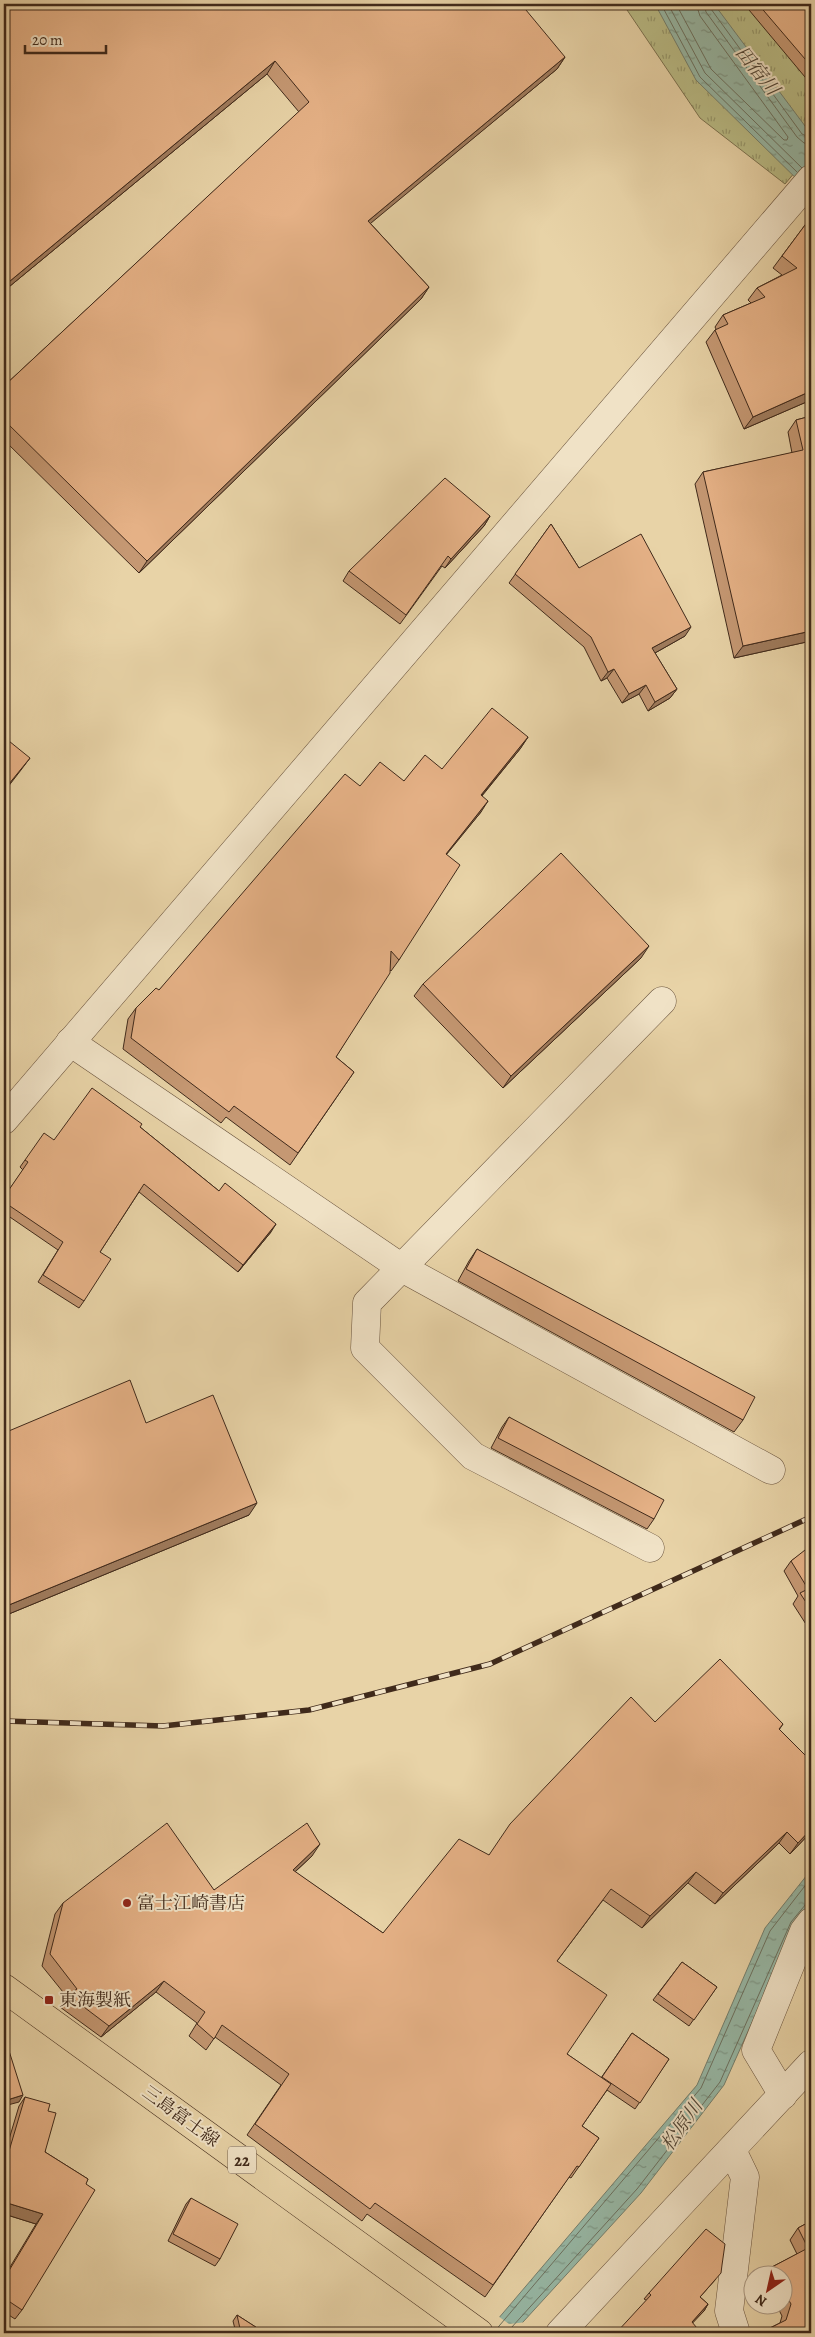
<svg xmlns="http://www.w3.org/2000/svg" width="815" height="2337" font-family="Alegreya,'Noto Serif JP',serif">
<defs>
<pattern id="grass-tufts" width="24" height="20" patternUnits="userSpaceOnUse" patternTransform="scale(1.25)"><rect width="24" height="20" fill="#b9bb85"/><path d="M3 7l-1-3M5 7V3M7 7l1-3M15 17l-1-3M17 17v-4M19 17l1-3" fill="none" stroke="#98986c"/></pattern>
<pattern id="water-ripples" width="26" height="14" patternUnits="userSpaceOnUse" patternTransform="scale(1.25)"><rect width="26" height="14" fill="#97b8a6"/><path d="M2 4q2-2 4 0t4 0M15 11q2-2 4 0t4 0" fill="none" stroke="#7d9686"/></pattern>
</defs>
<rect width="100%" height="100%" fill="#e8d3a7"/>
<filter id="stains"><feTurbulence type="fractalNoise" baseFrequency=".004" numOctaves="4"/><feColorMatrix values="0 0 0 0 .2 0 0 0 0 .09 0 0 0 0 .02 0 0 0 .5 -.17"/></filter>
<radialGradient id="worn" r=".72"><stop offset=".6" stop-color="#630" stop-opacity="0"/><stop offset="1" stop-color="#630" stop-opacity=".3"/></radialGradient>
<polygon fill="url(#grass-tufts)" stroke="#7c7250" points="623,4 811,4 811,153 785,184 700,118"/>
<g fill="url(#water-ripples)" stroke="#747f6e">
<polygon points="655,4 714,4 811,134 811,193 696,80"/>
<polygon points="811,1870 811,1905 796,1924 724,2085 641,2193 513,2333 486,2333 697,2085 765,1928"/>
</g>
<polygon fill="#e8d3a7" points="498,2316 509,2324 527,2322 516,2333 484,2333"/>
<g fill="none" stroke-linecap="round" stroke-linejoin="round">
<g stroke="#6c7160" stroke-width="1">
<polyline points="661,4 700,77 797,172"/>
<polyline points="668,4 705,73 802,168"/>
<polyline points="676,4 711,69 784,140 787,140 788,137 700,16 696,4"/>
<polyline points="704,4 706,12 797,137 804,143 811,144"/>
<polyline points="710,4 711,9 802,134 811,138"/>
<polyline points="494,2332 701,2088 770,1931 811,1878"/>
<polyline points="509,2333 511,2328 637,2189 720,2082 791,1922 806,1904 811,1903"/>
</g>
<defs>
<g id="minor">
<polyline points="70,1042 402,1268 771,1470"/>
<polyline points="650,1548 473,1456 365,1348 367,1303 662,1001"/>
<polyline points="783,2095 756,2050 804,1931 811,1922"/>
<polyline points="732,2150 745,2177 729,2311 736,2333"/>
</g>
<g id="tertiary">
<polyline points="4,1120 811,179"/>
<polyline points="560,2333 811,2064"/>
</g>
<polyline id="primary" points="4,1988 479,2333"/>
</defs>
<use href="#minor" stroke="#6a543e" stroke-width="29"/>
<use href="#tertiary" stroke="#6a543e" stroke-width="29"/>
<use href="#primary" stroke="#402a1b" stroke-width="29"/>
<use href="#minor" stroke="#f0e2c6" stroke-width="28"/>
<use href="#tertiary" stroke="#f0e2c6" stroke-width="28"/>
<use href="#primary" stroke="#e8d3a7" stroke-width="28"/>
<defs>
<polyline id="rail" points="4,1721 163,1726 309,1710 490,1664 811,1517"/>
</defs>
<use href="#rail" stroke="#402a1b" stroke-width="5.5"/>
<use href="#rail" stroke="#f0e2c6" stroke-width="4" stroke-dasharray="11" stroke-linecap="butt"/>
</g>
<g fill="#c59873" stroke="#402a1b">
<polygon points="4,4 565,57 557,69 370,223 429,287 421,299 139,573 4,440 4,386 299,112 267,74 4,291"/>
<polygon points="744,4 811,4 811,82 810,83"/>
<polygon points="811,217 811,400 744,429 706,342 715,330 716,329 715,327 723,315 751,303 748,300 757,288 782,275 773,268"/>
<polygon points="811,416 811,641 734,658 695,484 703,472 792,453 788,432 796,420"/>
<polygon points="490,516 484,526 445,568 442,566 400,624 343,581 349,571"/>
<polygon points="551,524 579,568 685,636 655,653 677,689 670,698 648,711 639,694 622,703 607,678 601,681 584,647 509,583"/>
<polygon points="528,737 520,749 482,796 481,812 446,854 399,960 391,971 390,970 336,1057 354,1072 290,1165 226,1117 221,1123 123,1049 128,1019 136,1008 159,990 360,786 404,781 442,769"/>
<polygon points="641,958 503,1088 414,996 423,984"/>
<polygon points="140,1127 219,1191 271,1232 238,1272 139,1192 100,1252 84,1301 79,1308 38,1282 58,1250 4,1213 4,1197 23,1170 20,1167 25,1160 54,1140"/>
<polygon points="477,1249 743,1420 734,1432 458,1281 469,1261"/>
<polygon points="509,1417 654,1519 647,1529 491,1448 502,1427"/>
<polygon points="146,1423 249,1515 4,1616 4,1433"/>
<polygon points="811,1547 811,1632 793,1604 798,1596 784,1571 791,1561"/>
<polygon points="655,1722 783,1724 779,1730 811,1761 811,1832 790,1854 779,1843 715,1904 688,1883 642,1928 603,1900 557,1961 567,2054 601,2078 632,2033 669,2059 635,2109 607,2090 582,2126 599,2138 571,2178 569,2177 485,2297 367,2214 362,2221 247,2135 281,2085 215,2037 206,2050 189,2036 197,2023 156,1992 101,2037 60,2007 67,1997 42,1966 55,1914 63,1903 214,1890 312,1856 295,1872 383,1933 489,1855"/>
<polygon points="682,1962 717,1987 689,2026 653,2000"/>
<polygon points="25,2097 48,2111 45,2152 88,2179 22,2310 15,2319 4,2312 4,2277 36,2224 4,2214 4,2156 19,2106"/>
<polygon points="191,2198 220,2259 215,2266 168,2241 186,2204"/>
<polygon points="811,2221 811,2333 764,2333 766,2330 780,2323 782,2316 776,2304 782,2304 782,2274 767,2274 772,2267 797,2254 790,2240 798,2228"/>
<polygon points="716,2279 700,2297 708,2304 704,2311 692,2323 644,2299 649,2293"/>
<polygon points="237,2315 265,2333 236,2333 233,2321"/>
</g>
<g fill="#a07c5e" stroke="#402a1b">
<polygon points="565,57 557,69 359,233 368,221"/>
<polygon points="275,61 267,74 4,291 4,286"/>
<polygon points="429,287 421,299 139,573 147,561"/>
<polygon points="811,391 811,400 744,429 753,417"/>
<polygon points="490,516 484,526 445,568 451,559"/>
<polygon points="691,627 685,636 646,658 652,648"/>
<polygon points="811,631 811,641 734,658 743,646"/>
<polygon points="614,669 607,678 601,681 608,672"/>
<polygon points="646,685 639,694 622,703 629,694"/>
<polygon points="677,689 670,698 648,711 655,702"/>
<polygon points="528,737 520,749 473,806 481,795"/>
<polygon points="30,758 21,770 4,792 4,790"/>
<polygon points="488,801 481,812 438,865 446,854"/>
<polygon points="649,946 641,958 503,1088 511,1076"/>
<polygon points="276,1224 271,1232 238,1272 243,1265"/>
<polygon points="257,1503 249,1515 4,1616 4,1607"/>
<polygon points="811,1829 811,1832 790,1854 798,1843"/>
<polygon points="787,1832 779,1843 715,1904 723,1893"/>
<polygon points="320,1844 312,1856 285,1881 293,1870"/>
<polygon points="696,1872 688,1883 642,1928 650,1916"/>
<polygon points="164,1981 156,1992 101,2037 109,2026"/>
<polygon points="23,2095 19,2102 4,2106 4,2101"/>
<polygon points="4,2202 43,2214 36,2224 4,2214"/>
<polygon points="708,2304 704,2311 687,2329 692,2322"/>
</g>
<g fill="#e5b186" stroke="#402a1b">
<polygon points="4,4 521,4 565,57 368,221 429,287 147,561 4,420 4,386 309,102 275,61 4,286"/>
<polygon points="758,4 811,4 811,66"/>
<polygon points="811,217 811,391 753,417 715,330 728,324 723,315 765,297 757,288 797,268 782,256"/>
<polygon points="811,416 811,631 743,646 703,472 803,450 796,420"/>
<polygon points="445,478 490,516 451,559 448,556 406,615 349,571"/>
<polygon points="551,524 579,568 641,534 691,627 652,648 677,689 655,702 646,685 629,694 614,669 608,672 591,637 515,574"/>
<polygon points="492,708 528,737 481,795 488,801 446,854 460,865 399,960 391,951 390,973 336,1057 354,1072 298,1153 234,1106 229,1112 131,1038 136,1008 156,988 159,990 345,774 360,786 380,762 404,781 425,755 442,769"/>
<polygon points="4,737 30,758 4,790"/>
<polygon points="561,853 649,946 511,1076 423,984"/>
<polygon points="92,1088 142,1124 140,1127 219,1191 225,1183 276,1224 243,1265 144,1184 100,1252 111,1259 84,1301 43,1275 63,1242 4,1202 4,1197 28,1162 25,1160 44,1133 54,1140"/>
<polygon points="477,1249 755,1397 743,1420 466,1269"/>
<polygon points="130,1380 146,1423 213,1395 257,1503 4,1607 4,1475 8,1473 4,1465 4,1433"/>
<polygon points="509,1417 664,1500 654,1519 498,1438"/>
<polygon points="811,1547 811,1610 800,1593 808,1589 791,1561 805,1550"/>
<polygon points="720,1659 783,1724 779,1729 811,1761 811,1829 798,1843 787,1832 723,1893 696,1872 650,1916 611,1889 557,1961 607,1995 567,2054 611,2084 582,2126 599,2138 579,2167 577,2166 493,2285 375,2203 370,2209 255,2124 289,2074 222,2025 214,2039 197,2024 205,2012 164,1981 109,2026 68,1995 77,1989 50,1954 63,1903 167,1823 214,1890 307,1823 320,1844 293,1870 383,1933 459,1839 489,1855 510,1824 631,1697 655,1722"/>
<polygon points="682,1962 717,1987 694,2020 658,1994"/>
<polygon points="632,2033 669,2059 640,2103 602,2077"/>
<polygon points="4,2035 23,2095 4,2101"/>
<polygon points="25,2097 50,2104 48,2111 56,2113 45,2152 88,2179 86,2184 95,2190 22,2310 4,2298 4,2279 43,2214 4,2202 4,2168"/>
<polygon points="191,2198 238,2224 220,2259 173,2234"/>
<polygon points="811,2221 811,2333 768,2333 766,2330 786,2320 791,2304 782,2288 782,2274 776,2274 772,2267 808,2248 798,2228"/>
<polygon points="706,2229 725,2244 722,2265 721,2273 700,2297 708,2304 692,2322 701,2333 616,2333 651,2295 649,2293"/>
<polygon points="237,2315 265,2333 241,2333"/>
</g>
<g fill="#8f2418" stroke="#f0e2c6" stroke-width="2">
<circle cx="127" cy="1903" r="5"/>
<rect x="44" y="1995" width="10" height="10" rx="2.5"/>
</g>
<g text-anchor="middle" stroke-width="4" stroke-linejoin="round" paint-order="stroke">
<rect fill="#f0e2c6" stroke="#75614e" stroke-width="1" x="228" y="2146.5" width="28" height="27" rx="4"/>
<g font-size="16" font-weight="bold" fill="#402a1b">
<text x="242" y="2166">22</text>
</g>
<g font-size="18" fill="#402a1b" stroke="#f0e2c6" text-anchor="start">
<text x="137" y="1909">富士江崎書店</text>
<text x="59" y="2006">東海製紙</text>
</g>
<g font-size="18" fill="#402a1b" stroke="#f0e2c6">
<text transform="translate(181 2116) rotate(36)" y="6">三島富士線</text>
</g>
<g font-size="19" font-style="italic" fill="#514637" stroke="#f0e2c6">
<text transform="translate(758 70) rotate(51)" y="7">田宿川</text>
<text transform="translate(681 2125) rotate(-55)" y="7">松原川</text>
</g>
</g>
<rect width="815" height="2337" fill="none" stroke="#e8d3a7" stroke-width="20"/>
<rect x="5" y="5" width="805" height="2327" fill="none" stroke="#402a1b" stroke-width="2.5"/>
<rect x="10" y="10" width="795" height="2317" fill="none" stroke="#402a1b"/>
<g transform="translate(768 2290) rotate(214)"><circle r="24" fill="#f0e2c6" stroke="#aa9882"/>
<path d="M0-4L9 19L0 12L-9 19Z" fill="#8f2418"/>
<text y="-8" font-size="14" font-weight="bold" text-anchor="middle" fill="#402a1b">N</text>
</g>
<path d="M25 45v8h81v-8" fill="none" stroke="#402a1b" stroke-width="2.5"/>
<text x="32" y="45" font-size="15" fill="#402a1b" stroke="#f0e2c6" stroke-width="4" paint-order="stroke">20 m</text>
<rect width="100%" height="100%" filter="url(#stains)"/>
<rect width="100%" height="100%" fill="url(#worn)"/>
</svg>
